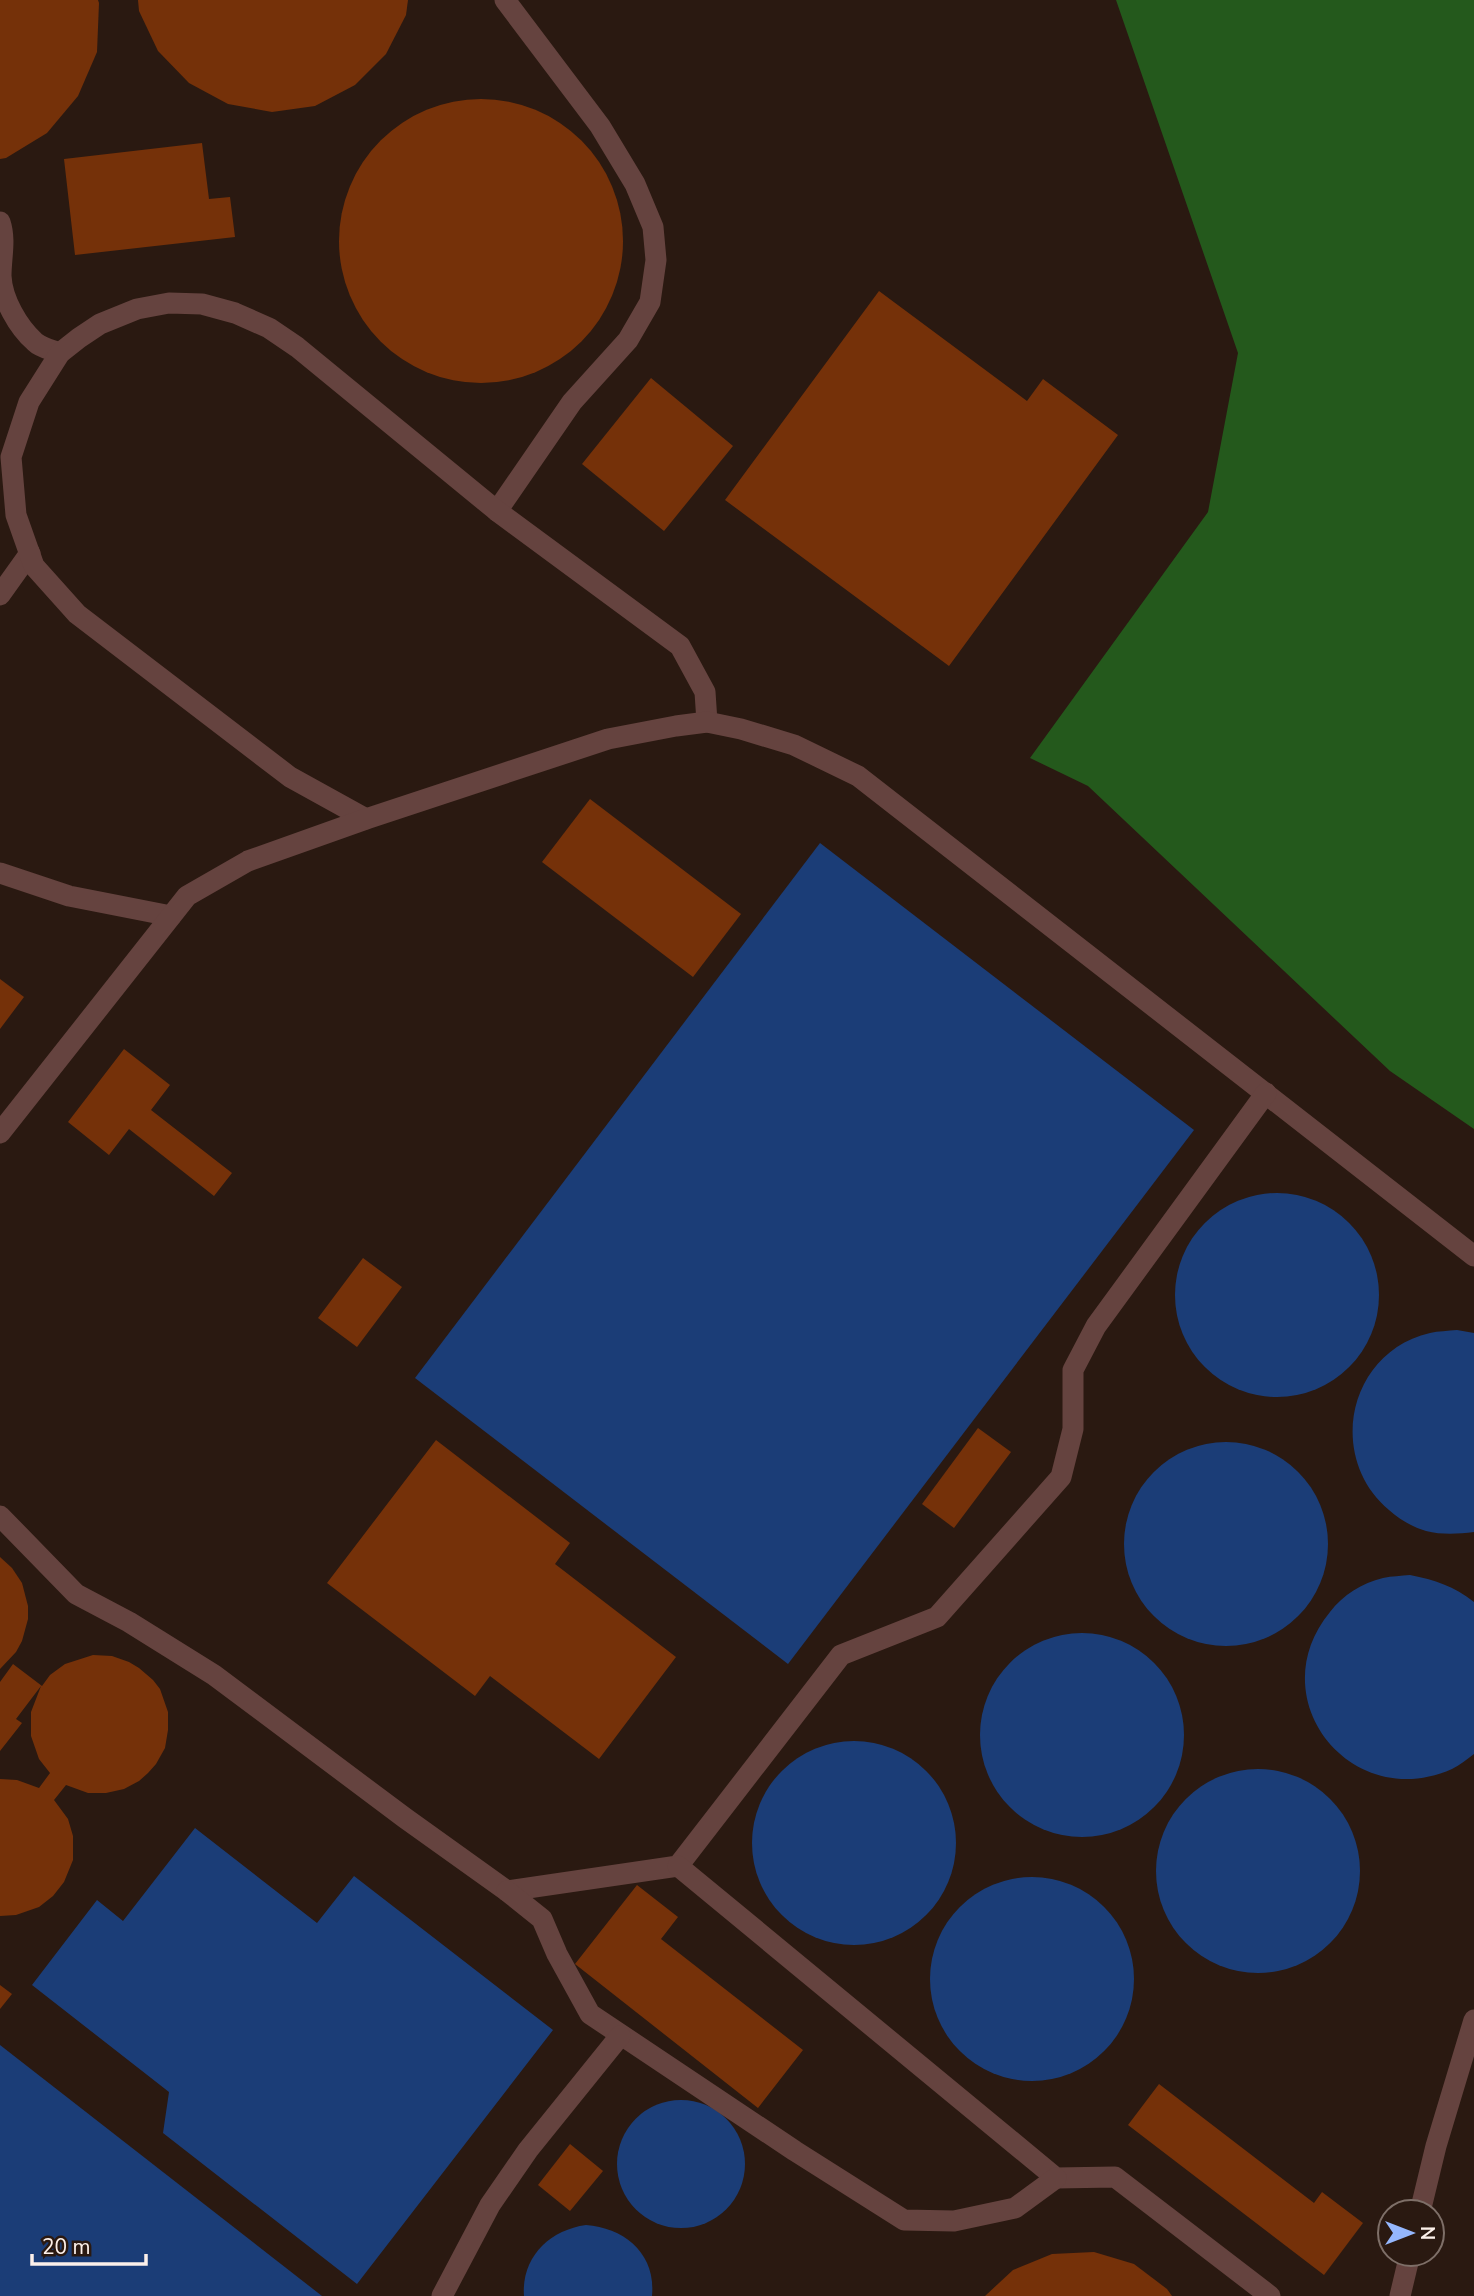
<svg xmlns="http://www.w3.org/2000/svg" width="1474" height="2296" font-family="'Nunito Sans',sans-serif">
<rect width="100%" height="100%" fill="#2a1911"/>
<polygon fill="#24591c" points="1116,0 1474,0 1474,1129 1390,1071 1088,786 1030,758 1208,512 1238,353"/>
<g fill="#1b3d77">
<polygon points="820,843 1194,1130 788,1664 415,1378"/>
<circle cx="1277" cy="1295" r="102"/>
<path d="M1457 1330 1474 1333V1532C1458 1534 1442 1535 1426 1531 1412 1527 1399 1519 1389 1510 1326 1457 1348 1352 1430 1333 1438 1331 1448 1331 1457 1330Z"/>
<circle cx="1226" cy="1544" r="102"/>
<path d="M1410 1575C1435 1580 1454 1586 1474 1602V1754C1467 1759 1460 1765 1452 1769 1351 1814 1259 1698 1330 1612 1343 1595 1362 1583 1383 1578 1392 1576 1401 1576 1410 1575Z"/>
<circle cx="1082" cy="1735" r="102"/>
<circle cx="854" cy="1843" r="102"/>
<circle cx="1258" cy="1871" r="102"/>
<polygon points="195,1828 317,1923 354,1876 553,2030 357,2284 163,2133 169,2092 32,1985 97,1900 123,1921"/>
<circle cx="1032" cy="1979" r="102"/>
<polygon points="0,2045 322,2296 0,2296"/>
<circle cx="681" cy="2164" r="64"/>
<path d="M586 2225C625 2228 656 2254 652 2296H524C521 2258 549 2230 586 2225Z"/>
</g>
<g fill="#753109">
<polygon points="0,0 98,0 99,3 97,52 78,96 47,133 6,158 0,159"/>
<polygon points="138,0 408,0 406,15 386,54 355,85 315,106 272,112 228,104 189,83 158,51 139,11"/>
<circle cx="481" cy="241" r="142"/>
<polygon points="202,143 209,199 230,197 235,237 75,255 64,159"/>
<polygon points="879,291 1027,401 1043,379 1118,435 949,666 725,500"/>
<polygon points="651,378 733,446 664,531 582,464"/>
<polygon points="590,799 741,914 693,977 542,862"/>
<polygon points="0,979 24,997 0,1029"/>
<polygon points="124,1049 170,1085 151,1110 232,1173 214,1196 129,1129 109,1155 68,1122"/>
<polygon points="363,1258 402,1287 357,1347 318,1318"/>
<polygon points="978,1428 1011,1452 954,1528 922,1504"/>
<polygon points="436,1440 570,1543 555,1564 676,1657 599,1759 490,1676 475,1696 327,1583"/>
<polygon points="0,1557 12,1568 22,1583 28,1606 28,1619 22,1641 16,1652 0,1669"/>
<polygon points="93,1655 112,1656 129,1662 139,1668 153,1680 160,1689 168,1712 168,1730 165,1748 156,1764 148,1773 139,1781 124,1789 106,1793 88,1793 66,1785 54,1800 68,1819 73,1836 73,1860 64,1882 53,1896 39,1907 16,1915 0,1916 0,1779 17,1780 39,1788 50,1773 39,1759 31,1736 31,1712 41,1686 16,1719 22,1723 0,1751 0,1682 13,1664 42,1686 50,1675 65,1664"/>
<polygon points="637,1885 678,1917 661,1939 803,2050 758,2108 575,1964"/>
<polygon points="0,1985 12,1994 0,2009"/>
<polygon points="1159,2084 1314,2203 1322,2192 1363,2223 1324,2275 1128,2125"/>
<polygon points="570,2144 603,2171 570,2211 538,2185"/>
<polygon points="1094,2252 1134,2264 1167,2289 1172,2296 985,2296 1013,2270 1052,2254"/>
</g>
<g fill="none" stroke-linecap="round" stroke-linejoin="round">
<g stroke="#65433f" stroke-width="21">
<path d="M0 222C6 240 1 257 1 276 2 299 18 327 35 342 41 348 52 350 60 353"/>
<polyline points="497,511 572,402 628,340 650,302 656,260 653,227 635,184 600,126 505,0"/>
<polyline points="0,595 30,553"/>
<polyline points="366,819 290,777 77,614 34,566 16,515 11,457 29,402 60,353 79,338 100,324 137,309 169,303 202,304 235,313 269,328 297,347 497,511 680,646 705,692 707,722"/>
<polyline points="0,873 69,896 171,916"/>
<polyline points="0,1133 187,896 248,861 366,819 608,739 676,726 707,722 741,729 794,745 858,776 1474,1256"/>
<polyline points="0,1516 76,1594 129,1622 214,1675 405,1818 507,1891 678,1866 841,1655 937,1617 1061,1477 1073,1429 1073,1370 1096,1326 1266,1093"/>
<polyline points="678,1866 1056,2178 1115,2177 1270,2296"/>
<polyline points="507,1891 542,1919 557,1954 590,2014 795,2151 904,2220 954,2221 1015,2208 1056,2178"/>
<polyline points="1420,2212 1436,2146 1474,2020"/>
<polyline points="442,2296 490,2205 528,2150 620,2036"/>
<polyline points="1400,2296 1410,2254"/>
</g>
</g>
<g transform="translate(1411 2233) rotate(90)"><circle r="33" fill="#2a1911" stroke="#7e6f68" stroke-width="2"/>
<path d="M0-5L12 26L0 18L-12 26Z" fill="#95b7fd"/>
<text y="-10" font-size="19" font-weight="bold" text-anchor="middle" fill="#fcf0ea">N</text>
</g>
<path d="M32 2254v10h114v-10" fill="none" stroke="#fcf0ea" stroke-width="3.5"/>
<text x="42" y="2254" font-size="21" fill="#fcf0ea" stroke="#2a1911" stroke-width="5" paint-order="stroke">20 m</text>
</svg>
